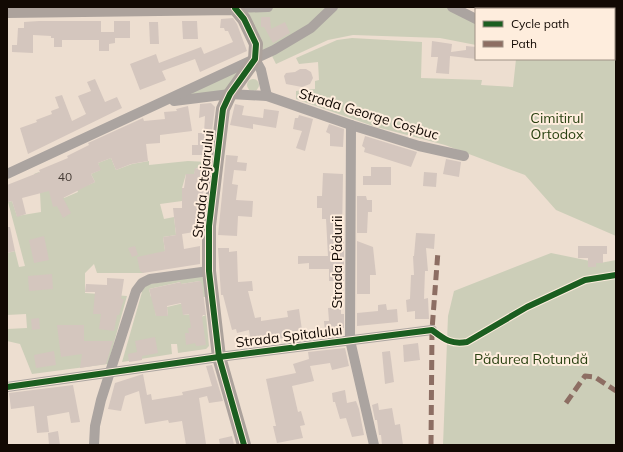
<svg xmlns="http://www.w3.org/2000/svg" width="623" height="452" font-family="Mulish,sans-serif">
<rect width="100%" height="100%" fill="#edded0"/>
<g fill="#ccceb8">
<polygon points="268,7 452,7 476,19 476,45 440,38 353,35 328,40 276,64 270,52 230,94 164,102 255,59 235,8"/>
<polygon points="490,7 616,7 616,236 556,210 525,175 445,145 373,126 296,99 296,91 315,89 315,81 319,80 318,62 299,64 296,58 337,40 352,38 422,42 421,78 482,80 481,85 513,87 516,59 614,59 614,9 494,9"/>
<circle cx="253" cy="85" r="6"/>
<polygon points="111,158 116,170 132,164 149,161 149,165 188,161 209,162 208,170 196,168 194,174 186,174 182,188 182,201 160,204 164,219 174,217 176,235 163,237 165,251 143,273 97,273 94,264 85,273 85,293 127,296 108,364 32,374 20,344 7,341 7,329 27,328 26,314 7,315 7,253 15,251 19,267 25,266 8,202 12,201 17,216 41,212 40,193 34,174 39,172 45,189 57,185 64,198 78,192 71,174 88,185 95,182 91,174 100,170 98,163"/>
<polygon points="551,253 600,263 616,260 616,445 443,445 448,316 454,291"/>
<polygon points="200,276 206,279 207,297 203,297 200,281 181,284 180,282 149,289 151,297 154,297 156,316 168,316 167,307 184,303 183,315 193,314 201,317 206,315 209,346 206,349 178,353 177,344 171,344 172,354 122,362 142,292 140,292 144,287 150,284"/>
</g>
<g fill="#d4c6be">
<polygon points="261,17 270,17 271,29 285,22 290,33 273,43 264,27 261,27"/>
<polygon points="233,18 237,24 247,51 200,72 195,59 162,71 166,80 140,90 130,64 156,54 159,63 201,47 204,54 233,42 228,31 225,31 224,28 220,28 221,19"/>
<polygon points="39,21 101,21 101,32 114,32 114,21 130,21 130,38 115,38 115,43 109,44 109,51 99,51 99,40 62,40 62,47 54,47 54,38 51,38 51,36 33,35 33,53 12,52 12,45 17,45 18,28 24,28 24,22"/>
<polygon points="182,21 197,21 198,39 183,39"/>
<polygon points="149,22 158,22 159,44 150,44"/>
<polygon points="432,41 452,44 451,52 466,50 466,46 476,47 476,59 450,56 449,74 436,73 438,57 431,57"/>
<polygon points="300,69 306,69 311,72 313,78 310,84 302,87 286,84 284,76 286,73 295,72"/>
<polygon points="95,79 105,102 117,97 122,108 28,154 20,128 37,122 36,120 52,114 51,111 59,108 55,97 62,95 72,121 86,114 78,96 91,91 87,82"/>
<polygon points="211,103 215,107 209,155 192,155 192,145 198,145 198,133 204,133 205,116 199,118 200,104"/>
<polygon points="235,104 244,106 242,115 263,118 264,109 279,111 276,128 253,124 253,129 230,125"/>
<polygon points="188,106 192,131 160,135 160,143 146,144 148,161 131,164 116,170 111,158 98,163 101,170 91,174 95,182 63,198 71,213 63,218 57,206 53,207 49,191 22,198 26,214 17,217 12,201 8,202 7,185 40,172 39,170 68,158 67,156 89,145 88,143 143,118 144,121 165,119 164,112 177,111 176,109"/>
<polygon points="299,115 313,119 305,151 296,148 302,131 293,129 295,118 298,118"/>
<polygon points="329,124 344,129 343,147 330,146 330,134 326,132"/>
<polygon points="365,136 417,152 411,167 364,152 365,148 362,146"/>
<polygon points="226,155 238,156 237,162 247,163 246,171 234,170 232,184 238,185 236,200 253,201 252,217 238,216 237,236 218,235"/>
<polygon points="446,159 461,162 459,177 443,174"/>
<polygon points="371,167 391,167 391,185 363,185 363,176 371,176"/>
<polygon points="195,168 207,170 204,184 200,231 182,234 184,249 200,246 200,264 143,273 140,271 137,257 165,251 163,237 176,235 173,208 182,208 182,188 184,188 186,174 194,174"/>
<polygon points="424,172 437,173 436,187 423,186"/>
<polygon points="323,173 343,174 342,233 333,233 342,236 341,240 344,240 344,281 329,281 329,269 309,269 309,263 298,264 298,256 328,256 326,219 322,219 322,208 317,208 317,196 322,196"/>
<polygon points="357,196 366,196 367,200 372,200 372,212 368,212 367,233 357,233"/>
<polygon points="7,227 10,227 15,251 7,253"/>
<polygon points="416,233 435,234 434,249 426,248 428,271 425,271 424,299 428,298 429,319 415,319 415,311 407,312 406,300 410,299 411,275 414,275 413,256 414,256"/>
<polygon points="44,236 49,260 34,263 29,240"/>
<polygon points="357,241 373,247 376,275 370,275 370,294 357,294"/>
<polygon points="135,246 138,255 132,257 128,248"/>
<polygon points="578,246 607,246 607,254 603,254 603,263 596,263 596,267 588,267 588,258 578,258"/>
<polygon points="218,248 229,248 229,252 237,251 238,282 252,281 253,291 248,291 255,318 261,317 261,321 288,317 287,311 299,309 302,330 284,333 284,338 251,343 249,330 237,333 236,329 232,330 223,295 221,295"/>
<polygon points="52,274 53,289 29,291 28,276"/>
<polygon points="107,278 124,279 121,299 124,299 119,315 117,315 114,331 99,329 101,314 93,314 95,292 85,292 86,284 107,285"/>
<polygon points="200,281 202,284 206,315 203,315 202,317 206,345 196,346 195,343 186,345 185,333 189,333 188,328 191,328 189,314 183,315 181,303 167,306 168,316 156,316 149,289 181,282 181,284"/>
<polygon points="386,304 387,310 397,309 398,322 357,326 357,313 378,311 378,305"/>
<polygon points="341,307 341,314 344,314 344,328 341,328 341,331 325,332 324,321 329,321 328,308"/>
<polygon points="39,318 40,329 32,330 31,319"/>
<polygon points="57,325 84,325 84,341 113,341 106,364 80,368 82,354 61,357"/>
<polygon points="155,337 158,353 142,356 142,360 129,362 128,354 137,352 135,341"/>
<polygon points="418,343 420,360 404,362 403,345"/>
<polygon points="345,348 349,366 332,370 330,363 310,366 314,381 292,386 298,412 301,411 305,425 300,426 303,438 277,443 273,426 276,426 266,379 296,373 293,364 309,359 308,352"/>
<polygon points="54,351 56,365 36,368 34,355"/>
<polygon points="390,351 394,382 385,384 382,352"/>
<polygon points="212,365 223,401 209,403 207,396 199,398 206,444 186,445 182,421 169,423 168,420 145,424 139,391 125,396 121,411 108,409 115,383 143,374 147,395 151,394 152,400 183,395 182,392 212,386 206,366"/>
<polygon points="73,385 80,422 71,423 69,412 47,416 49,432 37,433 34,406 11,409 9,393"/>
<polygon points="345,390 347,403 356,401 359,409 364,435 352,437 346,418 340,419 335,402 333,402 332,393"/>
<polygon points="378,403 379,410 392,408 395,425 400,424 403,445 382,445 381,435 379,435 377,420 375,420 372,405"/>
<polygon points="58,431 60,445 49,445 48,433"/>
<polygon points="232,436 234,445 220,445 219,439"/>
</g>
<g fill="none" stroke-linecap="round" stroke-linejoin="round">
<g stroke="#aba4a0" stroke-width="10">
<polyline points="452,7 476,19"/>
<polyline points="235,8 268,7"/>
<polyline points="614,35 616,35"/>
<polyline points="255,59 261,70 267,96"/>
<polyline points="174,101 230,94 267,96 351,125 419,146 464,156"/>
<polyline points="351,125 350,340 374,445"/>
<polyline points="7,174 274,50 311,28 333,7"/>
<polyline points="7,387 219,357 432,330"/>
<polyline points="94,445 95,426 101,400 136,291 142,283 150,279 209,271"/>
</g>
<polyline stroke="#aca29c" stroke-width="14" points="7,11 235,8 244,19 256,44 255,59 230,94 223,109 209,226 209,271 219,357 244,445"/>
<g stroke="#8d6e63" stroke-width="5" stroke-dasharray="10 5" stroke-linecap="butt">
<polyline points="566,403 585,376 595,377 616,391"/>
<polyline points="431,445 432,330 438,251"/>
</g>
<defs>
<g id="cycleway">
<polyline points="235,8 244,19 256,44 255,59 230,94 223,109 209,226 209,271 219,357 244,445"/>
<path d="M7 387 219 357 432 330C444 339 451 345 467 342L527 307 585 280 616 275"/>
</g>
</defs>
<use href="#cycleway" stroke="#feeddd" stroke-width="8"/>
<use href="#cycleway" stroke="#1b5e20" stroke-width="6"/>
</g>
<g text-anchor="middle" stroke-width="4" stroke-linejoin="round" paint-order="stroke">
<g font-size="12" fill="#423832">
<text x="65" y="181">40</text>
</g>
<g font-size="14" fill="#120903" stroke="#feeddd">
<text transform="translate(369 114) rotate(17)" y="5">Strada George Coșbuc</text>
<text transform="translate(203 184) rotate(-84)" y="5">Strada Stejarului</text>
<text transform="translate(337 262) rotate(-90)" y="5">Strada Pădurii</text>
<text transform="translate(289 336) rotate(-7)" y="5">Strada Spitalului</text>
</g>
<g font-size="14" fill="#2a4111" stroke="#feeddd">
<text x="557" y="123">Cimitirul<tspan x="557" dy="16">Ortodox</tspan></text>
<text x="531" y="364">Pădurea Rotundă</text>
</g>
</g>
<rect width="623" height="452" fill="none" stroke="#120903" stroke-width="16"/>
<rect x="475" y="8" width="140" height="52" fill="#feeddd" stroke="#a09286"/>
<rect x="483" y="21" width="20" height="6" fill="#1b5e20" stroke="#a09286"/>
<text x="511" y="28" font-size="12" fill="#120903">Cycle path</text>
<rect x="483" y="41" width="20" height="6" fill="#8d6e63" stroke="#a09286"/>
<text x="511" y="48" font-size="12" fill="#120903">Path</text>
</svg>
